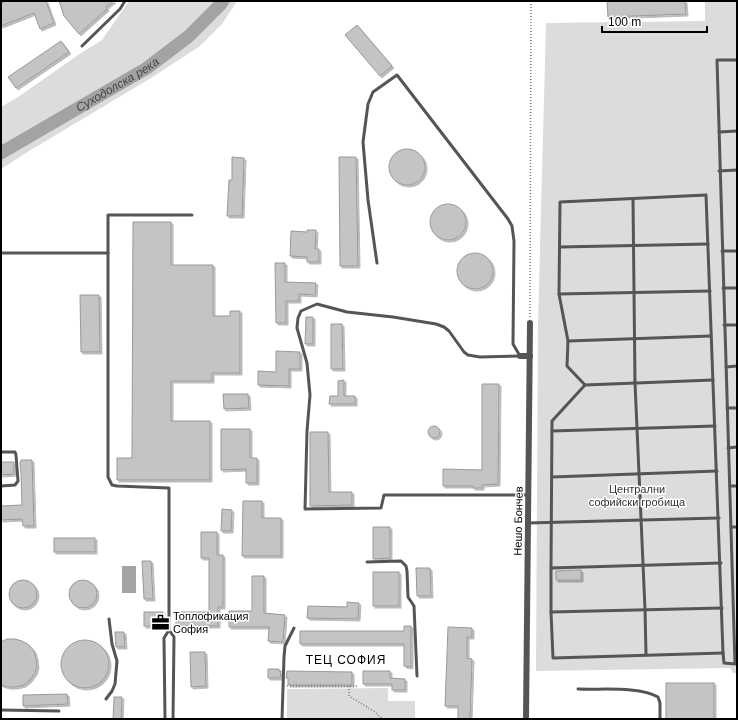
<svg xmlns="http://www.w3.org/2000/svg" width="738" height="720" font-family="Arial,sans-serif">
<defs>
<filter id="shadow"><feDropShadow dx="2" dy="2" stdDeviation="0" flood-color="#0004"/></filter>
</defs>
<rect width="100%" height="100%" fill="#fff"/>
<g fill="#dcdcdc">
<polygon points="129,1 237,1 222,24 200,46 151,78 29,151 1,169 1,107 21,95 81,53 102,40"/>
<polygon points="705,1 737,1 737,673 733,673 730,668 536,671 538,323 546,23 705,21"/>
<polygon points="388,688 388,701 415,701 415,719 287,719 287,689"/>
</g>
<rect fill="#a3a3a3" x="122" y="566" width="14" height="27"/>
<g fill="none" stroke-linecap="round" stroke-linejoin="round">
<path stroke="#a3a3a3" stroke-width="13" id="s1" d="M1 153 147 68 189 36 221 4 223 1"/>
</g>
<g fill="#c4c4c4" stroke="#999" filter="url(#shadow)">
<polygon points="6,1 46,1 54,23 40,29 34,13 1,26 1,3"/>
<polygon points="59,1 114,1 106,7 107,9 79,34 64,16"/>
<polygon points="607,1 685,1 686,14 608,17"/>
<polygon points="357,25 392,66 380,76 345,35"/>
<polygon points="61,41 69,52 16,88 8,77"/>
<circle cx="407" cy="167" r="18"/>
<polygon points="232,157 244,158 242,216 227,216 229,180 232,180"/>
<polygon points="339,157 356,157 358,266 340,266"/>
<circle cx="448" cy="222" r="18"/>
<polygon points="133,222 171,222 171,265 213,265 213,316 230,316 230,311 240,311 240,373 212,373 212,381 171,381 171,421 210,421 210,480 117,480 117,458 132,458"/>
<polygon points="307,230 316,230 315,249 319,249 319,262 307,262 307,257 290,256 291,231 307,232"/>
<circle cx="475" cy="271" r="18"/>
<polygon points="275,263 285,263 285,282 316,283 315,295 299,294 299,301 286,301 286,323 276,323"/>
<polygon points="80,295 99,295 100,352 81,352"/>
<polygon points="306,317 313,317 313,344 305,344"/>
<polygon points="331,324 342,324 343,369 331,369"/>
<polygon points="276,351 300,352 300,369 289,369 289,386 258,385 258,371 276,372"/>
<polygon points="344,380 344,396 355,396 355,404 329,404 330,396 338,396 338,381"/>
<polygon points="482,384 499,384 498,484 482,485 482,488 473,488 473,486 443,486 443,469 482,470"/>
<polygon points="223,394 248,394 249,408 224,409"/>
<circle cx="434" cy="432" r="6"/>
<polygon points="221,429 250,429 250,458 257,458 257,483 246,483 246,469 221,470"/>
<polygon points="310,432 328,432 329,492 352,492 352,505 310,506"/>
<polygon points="21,460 32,460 34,526 23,526 22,519 1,520 1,506 22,505 21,474 20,462 21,462"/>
<polygon points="1,462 14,462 14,474 1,475"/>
<polygon points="243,501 262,501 262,518 281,518 281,556 242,556"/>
<polygon points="222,509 232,510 231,531 221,531"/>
<polygon points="373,527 390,527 390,558 373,559"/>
<polygon points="201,532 217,532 217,555 223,555 223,607 218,607 218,626 176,626 176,612 209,612 209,558 201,558"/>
<rect x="54" y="538" width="41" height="14"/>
<polygon points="142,561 151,561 153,599 144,599"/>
<polygon points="416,568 430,568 431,596 417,596"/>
<polygon points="581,570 581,580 556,580 556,571"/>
<rect x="373" y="572" width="26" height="34"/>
<polygon points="252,576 264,576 264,613 285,615 283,642 268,641 269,627 229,627 229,611 252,611"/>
<circle cx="23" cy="594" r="14"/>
<circle cx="83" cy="594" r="14"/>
<polygon points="347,602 359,603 358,619 307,618 308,606 347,607"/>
<rect x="144" y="612" width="19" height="14"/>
<polygon points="404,626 411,626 411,667 404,666 404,644 300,644 300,631 404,631"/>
<polygon points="448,627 472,628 472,637 467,637 467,658 472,659 470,719 458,719 458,706 445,706"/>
<polygon points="115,632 124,632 125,647 116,647"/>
<polygon points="7,639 15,639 22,641 29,645 34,651 36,658 37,666 35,673 30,680 24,685 16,687 8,687 1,685 1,642"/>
<circle cx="85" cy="664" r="24"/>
<polygon points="190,652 205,652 206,686 191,687"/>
<polygon points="268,669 279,669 279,671 281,671 280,678 268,678"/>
<polygon points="287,671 352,672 352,685 288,685 288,678 286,678"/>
<polygon points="363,671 390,671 390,678 405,679 405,690 392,690 392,684 363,684"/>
<rect x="666" y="683" width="48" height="36"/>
<polygon points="67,694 68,704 23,706 23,695"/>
<polygon points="114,697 122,697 121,719 113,719"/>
</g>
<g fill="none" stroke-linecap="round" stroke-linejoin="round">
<g stroke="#777" stroke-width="1.5" stroke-dasharray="1 2" stroke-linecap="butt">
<polyline points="530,317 531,1"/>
<polyline points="287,686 359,686"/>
<polyline points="349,686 349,696 375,712 382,719"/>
</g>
<g stroke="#555" stroke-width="3">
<polyline points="82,46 120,9 125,1"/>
<polyline points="719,132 737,131"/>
<polyline points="719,171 737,170"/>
<polyline points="633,199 635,383 645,609 646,655"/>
<polyline points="560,247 708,244"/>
<polyline points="722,251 737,251"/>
<polyline points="1,253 108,253"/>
<polyline points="377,263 368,200 363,142 368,104 373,92 397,75 508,219 512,226 514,241 513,344 520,356"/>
<polyline points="723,288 737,288"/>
<polyline points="559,294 710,291"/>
<polyline points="724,325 737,325"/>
<polyline points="568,341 711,336"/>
<polyline points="520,356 480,357 468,355 464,352 449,331 444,327 436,324 393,317 347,312 317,304 301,311 298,318 297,328 307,363 310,395 307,431 305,509 381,508 384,495 528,495"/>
<polyline points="726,367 737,366"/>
<polyline points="585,385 567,366 568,341 559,294 560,202 706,195 723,653 724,663 735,664 717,60 737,60"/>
<polyline points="727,408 737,408"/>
<polyline points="552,431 715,426"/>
<polyline points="728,448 737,447"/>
<polyline points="1,452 15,452 16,455 18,481 15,485 1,486"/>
<polyline points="552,477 717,471"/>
<polyline points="730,486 737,486"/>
<polyline points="528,523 719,518"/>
<polyline points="731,527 737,527"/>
<polyline points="367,562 401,561 406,566 407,571 408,597 414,606 417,676"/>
<polyline points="721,563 551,568 551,612 722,608"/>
<polyline points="551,568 552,421 585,385 713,380"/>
<polyline points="551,612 553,658 723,653"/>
<polyline points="169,630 169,488 117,486 112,485 108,477 108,215 192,215"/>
<path d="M578 689C601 690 640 686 658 697L660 703V719"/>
<polyline points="106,699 112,691 115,684 117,661 112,644 109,619"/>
<polyline points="1,710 59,711"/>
<polyline points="165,719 164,638 169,630 174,637 173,719"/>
<polyline points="282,719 284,657 285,646 294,628"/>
</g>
<g stroke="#555" stroke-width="6">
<polyline points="520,356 530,356"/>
<polyline points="526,719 530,323"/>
</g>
</g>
<defs>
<symbol id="office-bare" viewBox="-9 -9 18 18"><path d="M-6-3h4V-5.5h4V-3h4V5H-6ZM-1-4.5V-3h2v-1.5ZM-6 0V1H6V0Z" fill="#000" stroke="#fff" stroke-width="2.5" paint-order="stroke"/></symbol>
</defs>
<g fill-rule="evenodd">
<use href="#office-bare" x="148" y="610" width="25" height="25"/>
</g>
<g text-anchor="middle" stroke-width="3" stroke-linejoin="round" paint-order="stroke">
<g font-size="11" fill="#333" stroke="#fff">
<text x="637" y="493">Централни<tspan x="637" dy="13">софийски гробища</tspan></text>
</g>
<g font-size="11" fill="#000" stroke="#fff">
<text transform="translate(518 521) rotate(-89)" y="4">Нешо Бончев</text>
</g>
<g font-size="11" fill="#000" stroke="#fff" text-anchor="start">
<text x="173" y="620">Топлофикация<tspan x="173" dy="13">София</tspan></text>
</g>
<g font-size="12" font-style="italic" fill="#444" stroke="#fff">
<text dy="4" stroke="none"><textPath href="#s1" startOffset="135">Суходолска река</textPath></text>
</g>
<g font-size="12" letter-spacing="1" fill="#000" stroke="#fff">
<text x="346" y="664">ТЕЦ СОФИЯ</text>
</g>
</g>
<rect width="738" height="720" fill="none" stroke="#000000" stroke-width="4"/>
<path d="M602 26v6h105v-6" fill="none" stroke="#000000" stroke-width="2"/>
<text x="608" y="26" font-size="12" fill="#000000" stroke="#ffffff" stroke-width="3" paint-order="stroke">100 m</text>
</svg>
